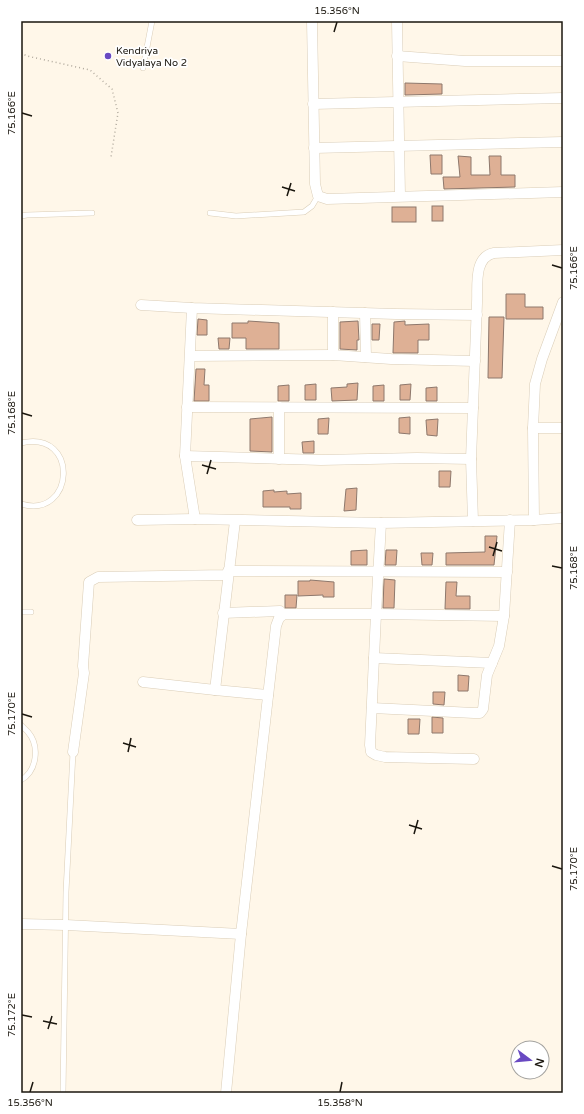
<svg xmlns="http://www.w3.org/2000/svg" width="584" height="1114" font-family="'Varela Round',sans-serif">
<rect width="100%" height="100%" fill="#fff7e9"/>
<g fill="#deb095" stroke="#8e786c">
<polygon points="405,83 442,84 442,94 405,95"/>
<polygon points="430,155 442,155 442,174 431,174"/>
<polygon points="458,156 471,157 471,175 490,175 489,156 501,156 501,175 515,175 515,187 444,189 443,177 460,177"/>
<rect x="432" y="206" width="11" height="15"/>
<rect x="392" y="207" width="24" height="15"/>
<polygon points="506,294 525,294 525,307 543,307 543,319 506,319"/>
<polygon points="489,317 504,317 502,378 488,378"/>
<polygon points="198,319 207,320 207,335 197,335"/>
<polygon points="248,321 279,323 279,349 246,349 246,338 232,338 232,323 248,323"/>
<polygon points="358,321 359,340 357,340 357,350 340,349 340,322"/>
<polygon points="405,321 405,325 429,324 429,340 418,340 418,353 393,353 394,322"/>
<polygon points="372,324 380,324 379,340 372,340"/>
<polygon points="218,338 230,338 229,349 219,349"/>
<polygon points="196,369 205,369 204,385 209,385 209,401 194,401"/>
<polygon points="358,383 357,400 332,401 331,388 347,387 347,384"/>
<polygon points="316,384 316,400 305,400 305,385"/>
<polygon points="411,384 410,400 400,400 400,385"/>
<polygon points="289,385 289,401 278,401 278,386"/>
<polygon points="384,385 384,401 373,401 373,386"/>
<polygon points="437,387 437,401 426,401 426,388"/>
<polygon points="272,417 272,452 250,451 250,419"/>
<polygon points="410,417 410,434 399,433 399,418"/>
<polygon points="329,418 328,434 318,434 318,419"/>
<polygon points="438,419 437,436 427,435 426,420"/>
<polygon points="314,441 314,453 303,453 302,442"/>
<polygon points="439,471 451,471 450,487 439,487"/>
<polygon points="357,488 356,510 344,511 346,489"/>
<polygon points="274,490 274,492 287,491 287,494 301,493 301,509 290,509 290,507 263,507 263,491"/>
<polygon points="485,536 497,536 494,565 446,565 446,553 485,552"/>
<polygon points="367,550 367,565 351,565 351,551"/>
<polygon points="386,550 397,550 396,565 385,565"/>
<polygon points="421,553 433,553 432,565 422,565"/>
<polygon points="384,579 395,580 394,608 383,608"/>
<polygon points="310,580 334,582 334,597 323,597 323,595 298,596 298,581 310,581"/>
<polygon points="446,582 457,582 456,596 470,596 470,609 445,609"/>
<polygon points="285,595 297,595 296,608 285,608"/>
<polygon points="458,675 469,676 468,691 458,691"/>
<polygon points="433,692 445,692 444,705 433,704"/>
<polygon points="432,717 443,718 443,733 432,733"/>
<polygon points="408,719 420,719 419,734 408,734"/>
</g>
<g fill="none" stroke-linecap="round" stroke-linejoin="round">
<defs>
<g id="service">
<polyline points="143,68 152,21"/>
<polyline points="210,213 236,216 304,212 312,206 318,196"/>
<polyline points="21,216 27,215 92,213"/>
<path d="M21 443C80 429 75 520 21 504"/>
<polyline points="21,612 31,612"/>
<path d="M21 725C23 727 26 730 28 732 40 746 37 771 21 780"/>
<polyline points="63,1093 66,892 73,752"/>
</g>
<g id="minor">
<polyline points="312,21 315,184 318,196 327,199 563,192"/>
<polyline points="397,21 400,196"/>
<polyline points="397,56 465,61 563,61"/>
<polyline points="313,104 563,98"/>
<polyline points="314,148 563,142"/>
<polyline points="141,305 192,308 396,314 477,315"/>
<polyline points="192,308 185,456 195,519 381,523"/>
<polyline points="365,313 366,357"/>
<polyline points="333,355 333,312"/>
<polyline points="191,356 333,355 391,359 475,361"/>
<polyline points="187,407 473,408"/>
<polyline points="533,428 563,428"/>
<polyline points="185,456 321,460 417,458 471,459"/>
<polyline points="279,459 279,407"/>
<polyline points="137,520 195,519"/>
<polyline points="534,520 533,428 535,384 542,359 563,302"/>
<path d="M473 521 471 459 477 303C478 287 473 257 494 253L563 250"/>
<polyline points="223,613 280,611"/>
<polyline points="374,658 492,663"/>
<polyline points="143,682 215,690 268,695"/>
<polyline points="215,690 235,521"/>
<polyline points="372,708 474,713 480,713 483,709 487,675 499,646 504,616 510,520"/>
<polyline points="73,752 84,673 83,666 89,582 98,577 227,575 228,571 507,572"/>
<polyline points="474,759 385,757 376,755 371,752 370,745 376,614 504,616"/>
<polyline points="21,924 66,925 241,934 276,626 279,618 284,614 376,614 381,523 534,520 563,518"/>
<polyline points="226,1093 241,934"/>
</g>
</defs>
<use href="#service" stroke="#dacdb7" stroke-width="6"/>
<use href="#minor" stroke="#dacdb7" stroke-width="11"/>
<polyline stroke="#b1aa9e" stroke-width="1.5" stroke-dasharray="1 3" stroke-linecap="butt" points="21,53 27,56 90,70 112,89 118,113 111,157"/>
<use href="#service" stroke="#fff" stroke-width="5"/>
<use href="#minor" stroke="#fff" stroke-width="10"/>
</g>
<path fill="none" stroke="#1a160e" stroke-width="1.5" d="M334 32 337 22M22 113 32 116M282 187 295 191M287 196 291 183M552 265 562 268M22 413 32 416M202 465 216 469M207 474 211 460M489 547 502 551M493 556 497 542M552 566 562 568M22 714 32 717M123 743 136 747M128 752 131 738M409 825 422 829M414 834 418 820M552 866 562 869M22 1015 32 1017M43 1021 57 1024M48 1029 52 1016M30 1092 33 1082M340 1092 342 1082"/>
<circle fill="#6949c2" stroke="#fff" stroke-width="1.5" cx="108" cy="56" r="4"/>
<g text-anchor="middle" stroke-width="3.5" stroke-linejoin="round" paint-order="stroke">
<g font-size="10" fill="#1a160e" stroke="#fff" text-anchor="start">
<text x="116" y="54">Kendriya<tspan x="116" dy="12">Vidyalaya No 2</tspan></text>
</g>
</g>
<rect width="584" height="1114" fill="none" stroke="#ffffff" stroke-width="44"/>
<g transform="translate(530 1060) rotate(106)"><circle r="19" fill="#ffffff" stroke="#a3a29f"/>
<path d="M0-3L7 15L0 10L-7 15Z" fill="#6949c2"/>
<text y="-6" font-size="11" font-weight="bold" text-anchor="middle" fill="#1a160e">N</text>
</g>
<rect x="22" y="22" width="540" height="1070" fill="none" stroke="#1a160e" stroke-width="1.5"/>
<g font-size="10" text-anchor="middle" fill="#1a160e">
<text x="337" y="14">15.356°N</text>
<text transform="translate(11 113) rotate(-90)" y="4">75.166°E</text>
<text transform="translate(573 268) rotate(-90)" y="4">75.166°E</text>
<text transform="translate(11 413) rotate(-90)" y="4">75.168°E</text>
<text transform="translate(573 568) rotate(-90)" y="4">75.168°E</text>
<text transform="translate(11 714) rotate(-90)" y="4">75.170°E</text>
<text transform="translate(573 869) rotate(-90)" y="4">75.170°E</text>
<text transform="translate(11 1015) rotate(-90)" y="4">75.172°E</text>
<text x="30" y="1106">15.356°N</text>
<text x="340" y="1106">15.358°N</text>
</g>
</svg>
